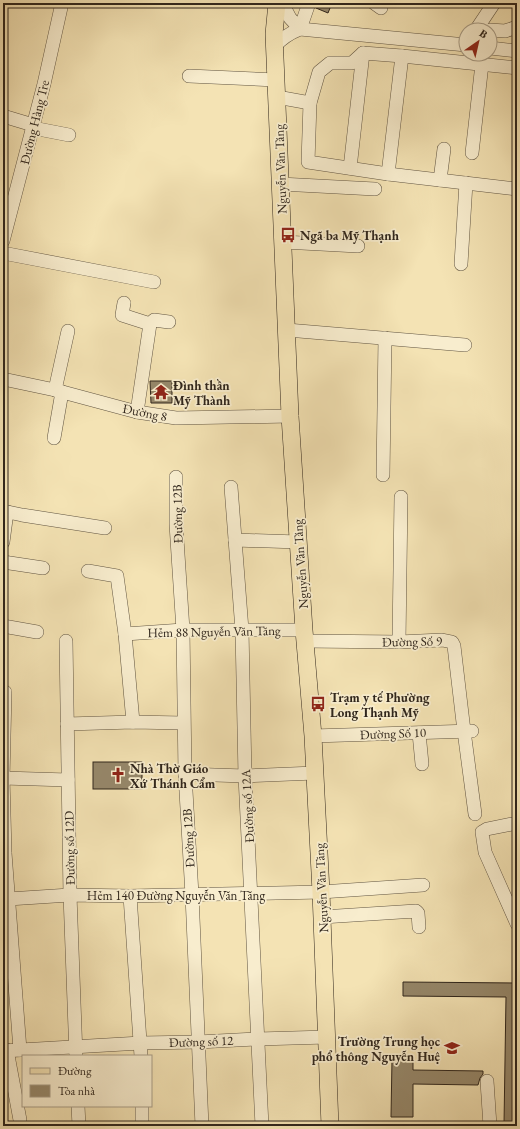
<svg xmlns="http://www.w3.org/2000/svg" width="520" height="1129" font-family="'EB Garamond',serif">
<rect width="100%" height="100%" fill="#f4e3b4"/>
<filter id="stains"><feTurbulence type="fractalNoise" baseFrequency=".005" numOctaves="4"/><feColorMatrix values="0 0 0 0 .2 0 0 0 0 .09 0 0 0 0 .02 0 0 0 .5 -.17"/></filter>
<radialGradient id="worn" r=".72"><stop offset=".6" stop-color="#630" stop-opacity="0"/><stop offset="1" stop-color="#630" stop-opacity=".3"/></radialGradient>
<g fill="#96886b" stroke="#30261c">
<polygon points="317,3 332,3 328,13 316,8"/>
<polygon points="150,381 172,381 172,403 151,403"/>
<rect x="93" y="762" width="49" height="27"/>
<polygon points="403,982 517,983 517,1124 504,1124 506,997 403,996"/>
<polygon points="392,1059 413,1059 413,1070 483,1071 483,1074 480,1078 478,1085 413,1084 413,1117 391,1117"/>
</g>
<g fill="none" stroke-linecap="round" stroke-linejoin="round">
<defs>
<g id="minor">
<polyline points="282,3 290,18 300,29 309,3"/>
<polyline points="374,3 381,8"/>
<polyline points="476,30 494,3"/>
<polyline points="490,30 505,31 517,27"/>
<path d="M275 46C282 38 290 33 300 29L466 45"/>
<polyline points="490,48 517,51"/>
<polyline points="517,68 402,56 363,53 352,63 330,63 319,72 310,103 308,162 388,174 517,189"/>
<polyline points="189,76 276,80"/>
<polyline points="277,97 310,103"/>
<polyline points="3,116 33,125"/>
<polyline points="33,128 69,135"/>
<polyline points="472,153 482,64"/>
<polyline points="350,168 363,53"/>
<polyline points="388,174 402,56"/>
<polyline points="440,180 444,149"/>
<polyline points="280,184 375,189"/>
<polyline points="3,241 44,84 62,3"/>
<polyline points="283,242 358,246"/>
<polyline points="3,253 154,282"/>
<polyline points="461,264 466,183"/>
<polyline points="124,303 122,315 150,324 137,412"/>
<polyline points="150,324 154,320 169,322"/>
<polyline points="287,330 465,345"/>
<polyline points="3,379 55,390 137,412 176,418 290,416"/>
<polyline points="55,390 68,331"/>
<polyline points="54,438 62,392"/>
<polyline points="383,475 385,338"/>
<polyline points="176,477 176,524 183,630 185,774 192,895 202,1126"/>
<polyline points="231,487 242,630 245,776 262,1126"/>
<polyline points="3,511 22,515 105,528"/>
<polyline points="235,540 298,542"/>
<polyline points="3,542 7,512"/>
<polyline points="3,562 43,568"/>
<polyline points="88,571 117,576 125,634 133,722"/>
<polyline points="3,626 37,632"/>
<polyline points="125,634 183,630 304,630"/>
<polyline points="66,641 70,895 76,1056"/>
<polyline points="305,641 399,642 442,640 452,642 454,646 464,731 475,814"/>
<polyline points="399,642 401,497"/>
<polyline points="5,692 3,778 5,853 20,1050"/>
<polyline points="67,724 133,722 183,723"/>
<polyline points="419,733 422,764"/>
<polyline points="313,736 472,731"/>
<polyline points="185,774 245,776 315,773"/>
<polyline points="3,778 68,780"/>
<polyline points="517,823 487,829 482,832 485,852 517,924"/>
<polyline points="130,896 141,1056"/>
<polyline points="8,899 70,895 130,896 321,892 423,885"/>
<polyline points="322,917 416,911 418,913 419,927"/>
<polyline points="7,1050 20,1120"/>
<polyline points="3,1051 141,1043 198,1042 258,1039 327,1037"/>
<polyline points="487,1081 490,1126"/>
<polyline points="78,1106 79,1126"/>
<polyline points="142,1106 142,1126"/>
</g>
<polyline id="major" points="277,3 274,34 290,416 304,630 313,736 321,892 330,1126"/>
</defs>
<use href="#minor" stroke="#615542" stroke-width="14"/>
<use href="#major" stroke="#30261c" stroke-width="18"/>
<use href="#minor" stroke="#f8edce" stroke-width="13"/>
<use href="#major" stroke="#f4e3b4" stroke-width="17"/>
</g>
<defs>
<symbol id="bus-bare" viewBox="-9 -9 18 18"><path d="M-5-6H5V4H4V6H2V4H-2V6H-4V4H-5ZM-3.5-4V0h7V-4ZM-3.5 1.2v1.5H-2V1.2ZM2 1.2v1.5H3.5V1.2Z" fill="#8f2418" stroke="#f8edce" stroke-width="2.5" paint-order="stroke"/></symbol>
<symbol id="temple-bare" viewBox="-9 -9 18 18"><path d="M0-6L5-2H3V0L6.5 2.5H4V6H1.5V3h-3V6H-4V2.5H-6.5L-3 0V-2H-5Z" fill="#8f2418" stroke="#f8edce" stroke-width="2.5" paint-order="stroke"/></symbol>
<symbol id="church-bare" viewBox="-9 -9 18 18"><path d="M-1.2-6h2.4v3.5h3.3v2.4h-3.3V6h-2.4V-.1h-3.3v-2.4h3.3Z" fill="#8f2418" stroke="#f8edce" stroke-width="2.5" paint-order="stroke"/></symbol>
<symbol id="school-bare" viewBox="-9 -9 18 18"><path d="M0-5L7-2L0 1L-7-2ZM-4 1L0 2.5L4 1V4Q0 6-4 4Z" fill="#8f2418" stroke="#f8edce" stroke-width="2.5" paint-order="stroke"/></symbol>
</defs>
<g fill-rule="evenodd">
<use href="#bus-bare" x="277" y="224" width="22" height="22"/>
<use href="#temple-bare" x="150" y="381" width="22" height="22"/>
<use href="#bus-bare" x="307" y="693" width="22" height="22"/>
<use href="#church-bare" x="107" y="764" width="22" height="22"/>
<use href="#school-bare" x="441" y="1037" width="22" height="22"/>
</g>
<g text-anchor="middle" stroke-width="3.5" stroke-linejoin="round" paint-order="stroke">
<g font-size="13" fill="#30261c" stroke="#f8edce">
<text transform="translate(34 122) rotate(-76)" y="5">Đường Hàng Tre</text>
<text transform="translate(280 169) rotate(-92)" y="5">Nguyễn Văn Tăng</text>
<text transform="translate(145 412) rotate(11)" y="5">Đường 8</text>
<text transform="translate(177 514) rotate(-91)" y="5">Đường 12B</text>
<text transform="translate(300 564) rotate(-94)" y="5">Nguyễn Văn Tăng</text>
<text transform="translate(214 631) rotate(-1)" y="5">Hẻm 88 Nguyễn Văn Tăng</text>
<text transform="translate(412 641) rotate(-1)" y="5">Đường Số 9</text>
<text transform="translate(393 733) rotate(-2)" y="5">Đường Số 10</text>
<text transform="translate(247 806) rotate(-93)" y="5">Đường số 12A</text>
<text transform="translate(188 838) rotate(-93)" y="5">Đường 12B</text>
<text transform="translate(69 848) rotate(-91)" y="5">Đường số 12D</text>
<text transform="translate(321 888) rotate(-93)" y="5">Nguyễn Văn Tăng</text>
<text x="176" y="900">Hẻm 140 Đường Nguyễn Văn Tăng</text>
<text transform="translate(201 1041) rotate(-2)" y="5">Đường số 12</text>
</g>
<g font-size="13" font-weight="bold" fill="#30261c" stroke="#f8edce" text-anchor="start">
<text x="300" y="240">Ngã ba Mỹ Thạnh</text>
<text x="173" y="390">Đình thần<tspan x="173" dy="15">Mỹ Thành</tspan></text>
<text x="330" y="702">Trạm y tế Phường<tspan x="330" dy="15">Long Thạnh Mỹ</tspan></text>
<text x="130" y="773">Nhà Thờ Giáo<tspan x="130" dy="15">Xứ Thánh Cẩm</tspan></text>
<text x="440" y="1046" text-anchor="end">Trường Trung học<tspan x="440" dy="15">phổ thông Nguyễn Huệ</tspan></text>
</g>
</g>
<rect width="520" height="1129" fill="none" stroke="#f4e3b4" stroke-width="16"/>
<rect x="4" y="4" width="512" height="1121" fill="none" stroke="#30261c" stroke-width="2"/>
<rect x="8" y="8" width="504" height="1113" fill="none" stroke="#30261c"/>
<rect x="22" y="1055" width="130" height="52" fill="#f8edce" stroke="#a89d87"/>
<rect x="30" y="1068" width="20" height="6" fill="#f4e3b4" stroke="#a89d87"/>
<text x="58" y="1075" font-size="12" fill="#30261c">Đường</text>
<rect x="30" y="1085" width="20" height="12" fill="#96886b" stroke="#a89d87"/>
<text x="58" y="1095" font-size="12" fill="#30261c">Tòa nhà</text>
<g transform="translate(478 42) rotate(34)"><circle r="19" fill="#f8edce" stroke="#a89d87"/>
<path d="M0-3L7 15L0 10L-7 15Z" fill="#8f2418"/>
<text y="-6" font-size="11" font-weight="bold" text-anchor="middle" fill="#30261c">B</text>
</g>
<rect width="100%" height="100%" filter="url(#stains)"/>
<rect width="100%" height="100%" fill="url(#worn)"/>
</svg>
